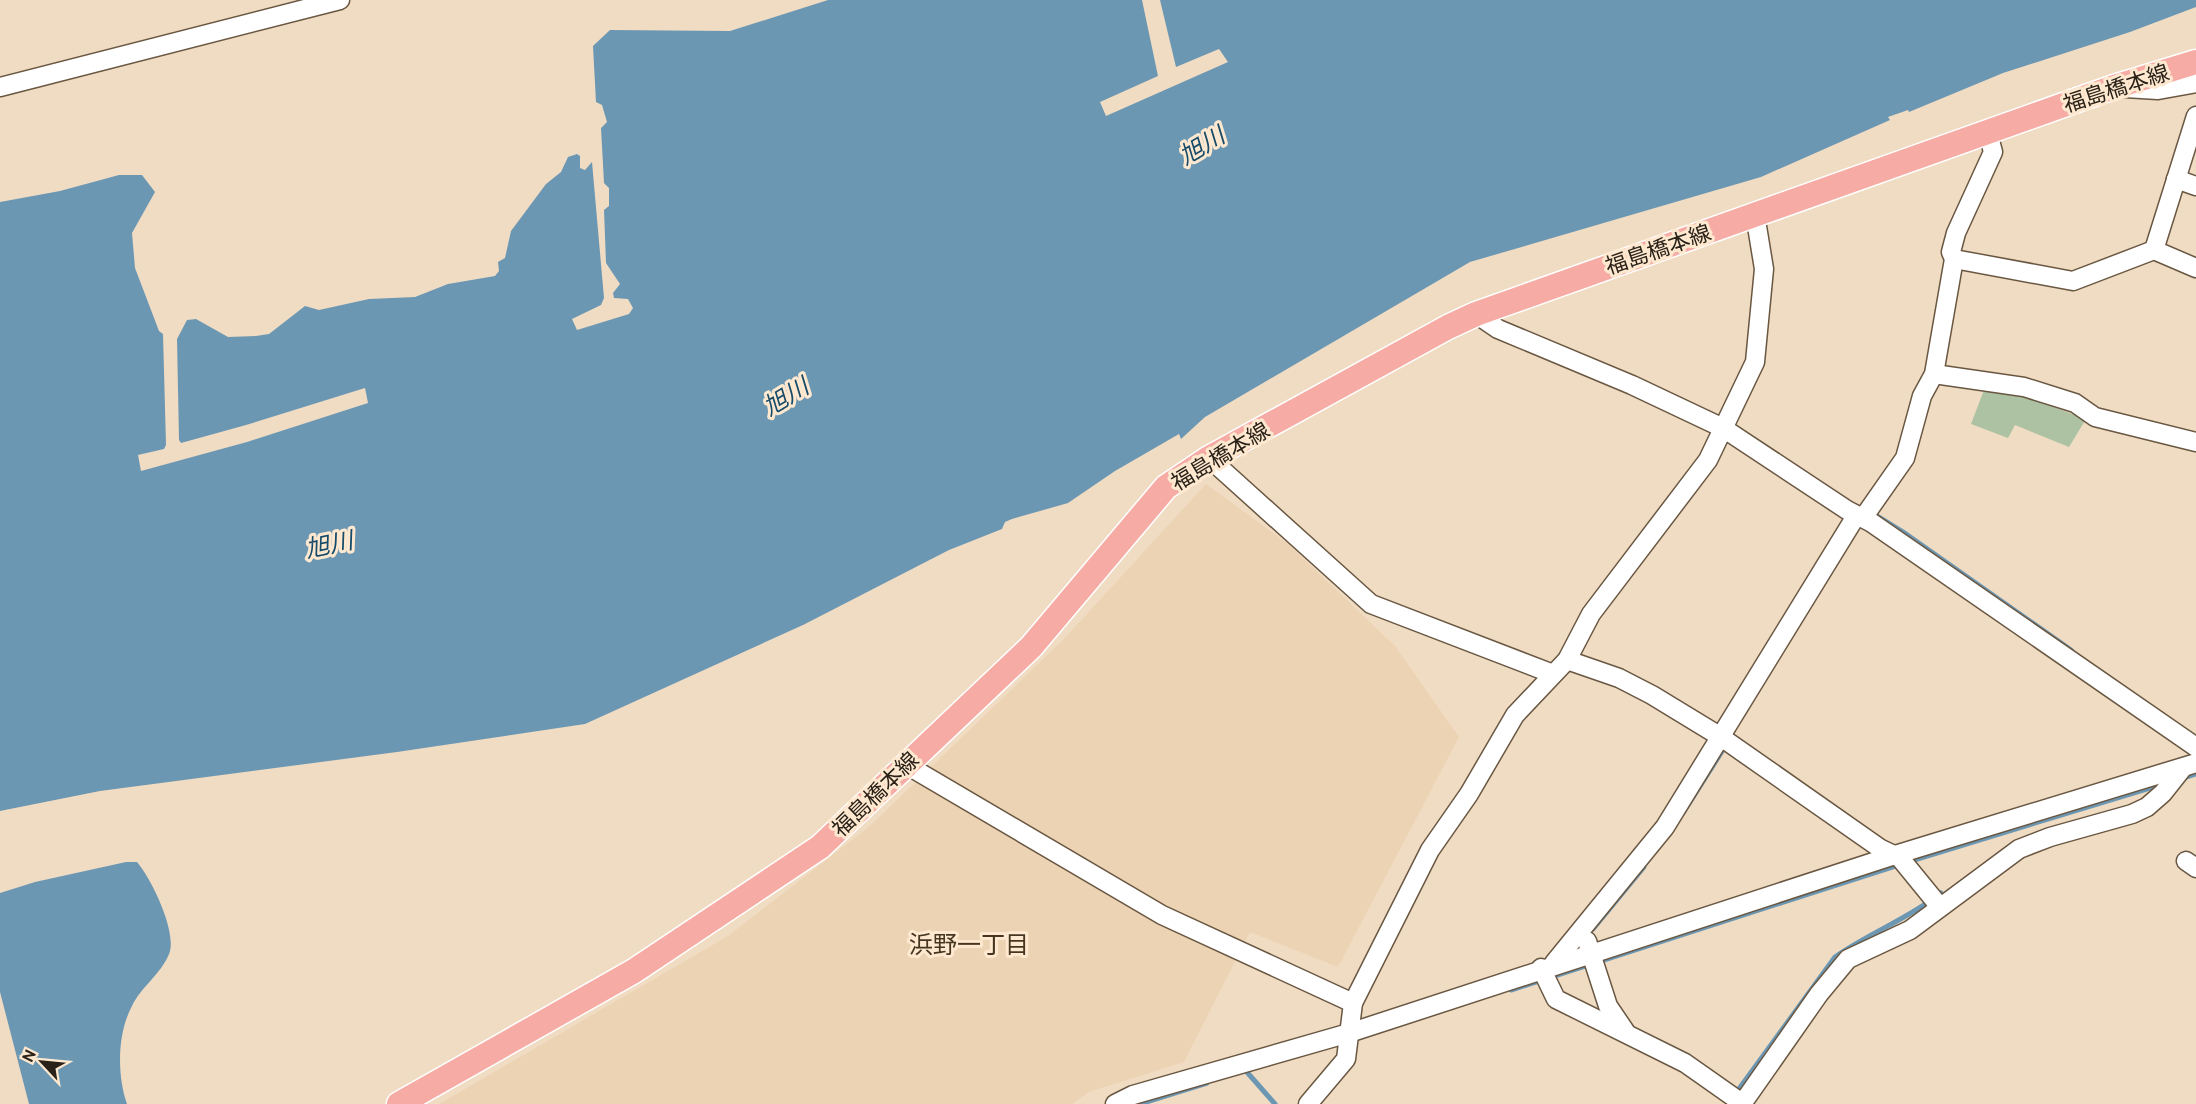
<svg xmlns="http://www.w3.org/2000/svg" width="2196" height="1104" font-family="Cabin,'Noto Sans JP',sans-serif">
<rect width="100%" height="100%" fill="#f0dcc3"/>
<polygon fill="#ecd3b3" points="1206,484 1288,544 1395,646 1459,737 1338,967 1250,932 1184,1062 1089,1092 1072,1104 439,1104 728,936 870,826 1063,640"/>
<polygon fill="#acc2a2" points="1984,390 2023,396 2086,419 2069,447 2015,425 2008,438 1971,424"/>
<g fill="#6c97b3">
<polygon points="828,0 1142,0 1158,76 1100,102 1106,116 1228,62 1219,49 1176,67 1160,0 2196,0 2196,7 2130,32 2003,73 1909,112 1908,110 1888,117 1890,120 1761,177 1470,262 1205,417 1181,439 1179,434 1115,471 1068,503 1012,519 1005,522 1002,529 949,550 803,625 585,724 397,752 100,791 0,811 0,202 60,191 119,175 142,175 155,192 132,233 135,268 159,331 163,334 166,445 164,449 138,455 141,471 247,442 368,403 365,388 246,425 181,443 179,440 177,339 187,320 196,319 228,337 256,336 269,334 305,306 319,310 369,299 415,297 448,284 495,276 499,271 498,262 505,258 511,231 546,184 561,172 568,157 577,154 580,156 580,168 585,170 592,162 604,298 601,305 572,319 577,330 629,314 633,308 628,299 614,298 613,293 620,284 606,263 604,210 609,206 609,188 604,183 601,128 607,122 602,105 596,102 593,46 610,30 730,31"/>
<path d="M126 862H137C151 878 178 933 169 954 161 974 141 987 132 1006 117 1034 117 1075 127 1104H29L0 992V893L35 882Z"/>
</g>
<g fill="none" stroke-linecap="round" stroke-linejoin="round">
<g stroke="#6c97b3" stroke-width="5">
<polyline points="1872,513 1906,534 2071,650"/>
<polyline points="2183,778 2196,774"/>
<polyline points="1683,813 1726,745"/>
<polyline points="1593,929 1644,867"/>
<polyline points="1511,990 1914,860 2163,784"/>
<polyline points="1246,1071 1275,1104"/>
<polyline points="1140,1104 1207,1083"/>
<path d="M1728 1104 1835 957C1869 933 1908 919 1941 893"/>
</g>
<defs>
<g id="minor">
<polyline points="0,87 340,0"/>
<polyline points="2125,88 2158,90 2196,83"/>
<polyline points="2176,179 2196,186"/>
<polyline points="2154,250 2196,116"/>
<polyline points="1954,259 2073,281 2154,250 2196,268"/>
<polyline points="1476,314 1498,329 1632,385 1723,428 1847,510 1872,523 2196,747"/>
<polyline points="1934,374 2024,387 2075,403 2095,417 2196,442"/>
<polyline points="1209,458 1371,604 1553,674"/>
<polyline points="1863,518 1905,458 1922,396 1934,374 1954,259 1951,252 1956,233 1993,152 1988,133"/>
<polyline points="1567,660 1619,678 1652,695 1721,737 1881,849 1900,858 1940,907"/>
<polyline points="905,764 1162,915 1353,1003"/>
<polyline points="2186,861 2196,868"/>
<polyline points="1587,941 1608,1006 1625,1031"/>
<polyline points="1554,963 1665,827 1856,516"/>
<polyline points="1541,968 1556,999 1685,1063 1742,1103"/>
<polyline points="1115,1104 1133,1095 1349,1033 1895,855 2196,763"/>
<polyline points="1308,1104 1346,1059 1353,1003 1430,850 1469,794 1515,715 1567,660 1591,614 1708,460 1755,362 1764,269 1755,214"/>
<polyline points="1742,1104 1819,994 1848,959 1910,930 2019,849 2050,837 2132,814 2147,807 2163,793 2182,769"/>
</g>
<polyline id="major" points="399,1104 634,971 820,847 1031,647 1166,487 1209,458 1448,327 1476,314 2114,87 2196,62"/>
</defs>
<use href="#minor" stroke="#695742" stroke-width="21"/>
<use href="#major" stroke="#fff" stroke-width="27"/>
<use href="#minor" stroke="#fff" stroke-width="18"/>
<use href="#major" stroke="#f6aca4" stroke-width="24"/>
</g>
<g text-anchor="middle" stroke-width="6" stroke-linejoin="round" paint-order="stroke">
<g font-size="22" fill="#2a2219" stroke="#fee9d0">
<text transform="translate(2116 88) rotate(-18)" y="8">福島橋本線</text>
<text transform="translate(1658 249) rotate(-19)" y="8">福島橋本線</text>
<text transform="translate(1220 456) rotate(-31)" y="8">福島橋本線</text>
<text transform="translate(875 794) rotate(-44)" y="8">福島橋本線</text>
</g>
<g font-size="24" font-style="italic" fill="#164b69" stroke="#fee9d0">
<text transform="translate(1202 146) rotate(-31)" y="8">旭川</text>
<text transform="translate(786 397) rotate(-31)" y="8">旭川</text>
<text transform="translate(329 545) rotate(-12)" y="8">旭川</text>
</g>
<g font-size="24" fill="#463621" stroke="#fee9d0">
<text x="969" y="953">浜野一丁目</text>
</g>
</g>
<g transform="translate(42 1062) rotate(296)" stroke="#fee9d0" stroke-width="4.5" paint-order="stroke">
<path d="M0-4.5L10 22L0 15L-10 22Z" fill="#2a2219"/>
<text y="-9" font-size="16" font-weight="bold" text-anchor="middle" fill="#2a2219">N</text>
</g>
</svg>
